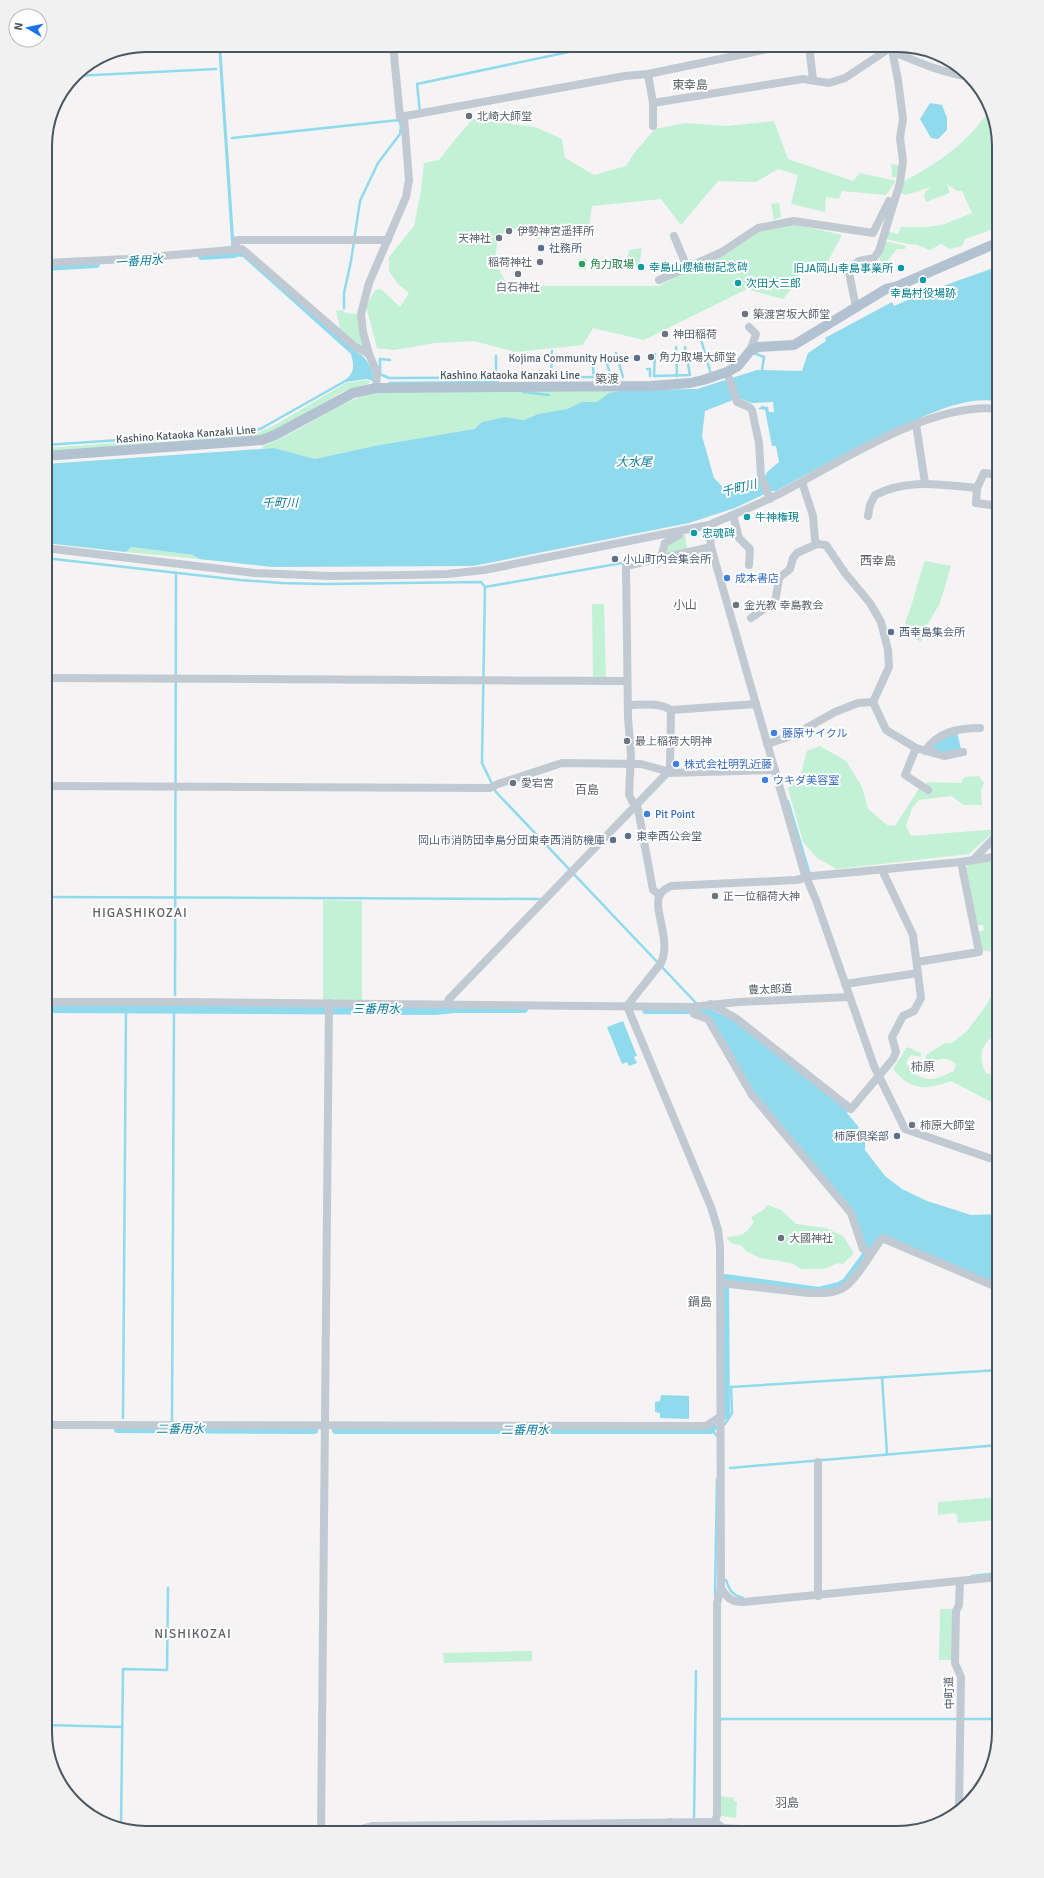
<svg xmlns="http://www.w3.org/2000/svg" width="1044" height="1878" font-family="Signika,'Noto Sans JP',sans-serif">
<rect width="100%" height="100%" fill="#f5f3f3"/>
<g fill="#c3f1d5">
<path d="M991 107 999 146V227L965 239 962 246 950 249 941 244 930 250 914 244 913 245 885 239 887 231 898 234 901 227H926L942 225 972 213 962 191H957L947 184 950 193 926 202 924 196 926 191 931 187 906 195 900 193 903 182C938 163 970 142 991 107Z"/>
<polygon points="473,119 535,127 562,139 565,158 594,175 626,166 635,152 655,129 685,123 728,126 774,121 788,159 853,181 860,173 896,181 886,195 842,191 839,199 826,197 825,212 791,204 798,175 778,169 756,182 718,181 681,225 661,199 592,206 588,233 538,239 513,229 498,235 495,262 508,286 659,286 759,231 793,224 842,235 827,263 812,261 797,268 800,279 783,299 747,289 644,340 593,328 583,345 516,352 474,341 435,343 394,350 377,348 366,306 375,290 381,289 400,307 409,293 398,284 389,271 389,257 414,226 421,191 424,163 439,160 457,137"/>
<polygon points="891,164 899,165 899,177 892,177"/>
<polygon points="779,203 781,217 774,220 771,204"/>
<polygon points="884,241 906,246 905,249 897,249 885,264 879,263"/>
<polygon points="642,248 639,266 626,265 629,250"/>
<polygon points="578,259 587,259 586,269 578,269"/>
<polygon points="342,310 346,313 359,314 365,347 363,350 341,333 336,311"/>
<polygon points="366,380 371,381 368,384 344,391 276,431 261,436 45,452 45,448 257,433 275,425 346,383"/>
<path d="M625 390 609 393 597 402H582L567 409 538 414 524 420 505 417 482 422 474 429 374 446 315 459 274 448 263 449 262 446C303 432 335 402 378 391Z"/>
<polygon points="685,534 687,550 664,554 670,541"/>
<polygon points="131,547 193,555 199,559 126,552"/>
<path d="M925 561 951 566 940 603 929 622 921 642 910 635 905 622C914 603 917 581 925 561Z"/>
<polygon points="592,604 604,604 606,679 593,679"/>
<polygon points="820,746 846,761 862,787 868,809 887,825 895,826 918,790 928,782 961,783 964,777 979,776 984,783 981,791 982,805 964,805 951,796 919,800 912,808 906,826 911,836 997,829 969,854 837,869 817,858 803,842 788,788 801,773 807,751"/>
<polygon points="999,860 999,953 981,950 978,932 984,930 983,925 977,925 966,869 968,864"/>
<polygon points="323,900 362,901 362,1000 323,1000"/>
<path d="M999 982V1031C983 1042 976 1055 986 1073L999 1077V1106L951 1081C927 1090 911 1091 893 1069L907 1047 921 1053V1057L911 1055 906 1062C911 1074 925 1082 938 1078 944 1076 948 1073 954 1071L956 1064C948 1057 942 1058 932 1062L925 1059 926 1055 945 1043H952L967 1031 985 1007Z"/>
<path d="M768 1205 781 1210 796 1224 826 1228 843 1236 854 1253 843 1264 838 1263 824 1269H802L791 1263 760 1258 746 1251 742 1246 731 1243 726 1237C741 1236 745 1235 754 1222L751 1217 762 1211Z"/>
<polygon points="999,1497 999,1520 958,1523 957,1515 955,1513 938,1515 938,1502"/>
<polygon points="940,1609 954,1609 953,1660 939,1660"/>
<polygon points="532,1651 532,1661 444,1663 443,1653"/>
<polygon points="721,1796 734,1798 734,1801 737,1802 736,1818 721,1816"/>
</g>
<g fill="#90daee" fill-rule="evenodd">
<path d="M218 45H221L235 252 244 253 358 353C366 357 370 365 373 374L380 375 378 382 366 379 346 382 345 380C355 373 354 365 351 354L243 257 232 256Z"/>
<polygon points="930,103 942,105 947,118 947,130 938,139 931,138 920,119"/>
<path d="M999 266V402C965 393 914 421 884 435 847 453 811 471 776 491H771L735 508 689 523 473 566 272 567 199 559 193 555 131 547 126 552 45 543V464L274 448 315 459 374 446 474 429 482 422 505 417 524 420 538 414 567 409 582 402H597L609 393 625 390 697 389 757 370 802 371 808 353 826 341 825 338 892 302 894 306 926 292ZM738 398 752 403 773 402 774 412H769L768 407 762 406 758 409 765 410 772 446H776L779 462 767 472 766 475 747 482 722 486 714 478 702 436 705 411Z"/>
<polygon points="957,732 961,749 943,753 930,748 935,743"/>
<polygon points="707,1007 736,1022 848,1111 847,1113 861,1130 865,1138 865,1150 885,1176 902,1189 927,1201 971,1215 999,1214 999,1284 881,1235 871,1248 866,1246 851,1208 756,1094 709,1017 697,1012 695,1009"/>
<polygon points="623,1021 637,1056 634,1057 637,1063 629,1066 627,1062 622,1064 607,1027"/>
<polygon points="661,1395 689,1396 689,1419 660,1418 660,1413 655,1412 655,1402 660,1401"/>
</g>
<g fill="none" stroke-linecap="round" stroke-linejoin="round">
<g stroke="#90daee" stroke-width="2.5">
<polyline points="74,76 216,69"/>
<polyline points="420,112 417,84 602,45"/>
<polyline points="232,138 399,120 401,126 400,134 378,163 360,201 351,261 344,293 344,308"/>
<polyline points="700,336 710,371"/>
<polyline points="676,347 677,376"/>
<polyline points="616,353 623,377"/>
<polyline points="754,353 764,357 762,370"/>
<polyline points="655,354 654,376 690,375 685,347"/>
<polyline points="605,357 611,377"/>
<polyline points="390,360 380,359 380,374 389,378 617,377"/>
<polyline points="592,360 594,377"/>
<polyline points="647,369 650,369 650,376"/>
<polyline points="496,378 496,356"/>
<polyline points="551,378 552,351"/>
<polyline points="390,383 498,382"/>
<polyline points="523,392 549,395"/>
<polyline points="45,445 254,431 262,428 347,380"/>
<polyline points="45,558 240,580 282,583 324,584 481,582 485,587 482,759 482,763 496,792 697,1004"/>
<polyline points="485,587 628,562"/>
<polyline points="788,801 810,875"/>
<polyline points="45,897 540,899"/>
<polyline points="175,995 176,573"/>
<polyline points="882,1377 887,1454"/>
<polyline points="123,1418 126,1009"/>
<polyline points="172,1423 174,1008"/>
<polyline points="725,1424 732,1413 731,1387 999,1370"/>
<polyline points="711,1429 717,1436"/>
<polyline points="730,1468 999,1445"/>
<polyline points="972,1576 999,1573"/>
<path d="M726 1580C729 1590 732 1595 743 1598"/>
<polyline points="715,1596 717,1479"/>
<polyline points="721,1720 721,1719 999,1719"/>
<polyline points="45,1725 122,1727"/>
<polyline points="694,1820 696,1671"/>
<polyline points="711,1826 721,1831"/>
<polyline points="121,1827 123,1669 167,1670 168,1588"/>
</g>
<g stroke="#90daee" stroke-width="8">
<polyline points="202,256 234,254"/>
<polyline points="45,267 96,264"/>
<polyline points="45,1009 435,1011 455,1009 524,1009"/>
<polyline points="646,1010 694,1010"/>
<polyline points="724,1416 726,1414 725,1278 819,1291 839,1286 846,1282 866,1255 868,1246"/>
<polyline points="118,1429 314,1430"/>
<polyline points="336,1430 710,1430 713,1427"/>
</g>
<g stroke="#c1cad2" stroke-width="8">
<polyline points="393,45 400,117 625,76 648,74 653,103 803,79 829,83 845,78 890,48"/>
<polyline points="809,45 813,80"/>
<path d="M890 48 894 52C918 62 940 72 965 76"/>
<polyline points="648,74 787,45"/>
<polyline points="653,103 653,126"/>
<polyline points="674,236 687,267"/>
<polyline points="235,249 237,240 388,240"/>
<polyline points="45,263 127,259 242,249 354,346 369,354"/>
<polyline points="659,280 722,252 758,228 794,221 873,233 889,201"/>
<polyline points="856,307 848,268 859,261 874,258 879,251 900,183 903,161 900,138 903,119 898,80 891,45"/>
<polyline points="749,327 756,334 750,351"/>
<polyline points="727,372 737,402 749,407 752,410 759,443 761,476 770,499"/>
<polyline points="376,388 377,373 369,354 363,332 361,314 369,283 406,197 409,180 404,117"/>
<polyline points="916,424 925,483"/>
<polyline points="999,506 976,503 977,488 984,473 999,475"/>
<polyline points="733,515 739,538 750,549 749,565"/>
<path d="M868 516 870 505 875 495C907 478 943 485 977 488"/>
<polyline points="45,548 255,573 330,576 408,575 447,574 484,570 709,525"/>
<polyline points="661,557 665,543 679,535"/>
<polyline points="751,618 773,603 776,597 779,578 790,569 793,558 797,553 817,544"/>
<polyline points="45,678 627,681"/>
<polyline points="873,702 886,730 916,748 944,756 963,752"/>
<path d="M628 705C643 705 658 702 671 710"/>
<polyline points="767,744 794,735 835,712 858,703 873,702 889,667 888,650 881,622 870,603 845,573 826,545 817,544 815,540 813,516 802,482"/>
<polyline points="916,748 905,775 928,790"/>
<path d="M925 751C938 732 958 728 980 728"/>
<polyline points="45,786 490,788 498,784 562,763 641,764 663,770 667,773 670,767 671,710 756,704"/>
<polyline points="973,860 999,833"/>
<polyline points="660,895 653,890 638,809 632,801 629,795 631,755 628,717 626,566 711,547"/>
<polyline points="917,962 979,952 961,862"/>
<polyline points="845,984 918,973"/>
<polyline points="45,1002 185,1002 692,1007 738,1002 849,997"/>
<polyline points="447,1004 449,999 667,773 775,770"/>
<polyline points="711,1004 737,1019 851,1109 893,1059 896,1052 892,1037 903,1016 914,1011 921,998 913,935 882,870"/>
<polyline points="627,1006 711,1207 718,1230 720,1247 721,1588 717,1603 717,1815 715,1822"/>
<path d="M627 1006 661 963C672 940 652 909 660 894 663 890 667 888 671 886L796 880 812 876 961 862 999 856"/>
<polyline points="692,1007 694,1014 708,1019 752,1095 851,1213 863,1249 871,1253"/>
<path d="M999 1159 989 1158 905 1129 874 1066 816 900 804 872 711 547 709 525C733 515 757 505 781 493 840 462 931 401 999 409"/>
<path d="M721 1283 809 1293C819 1293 834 1294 843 1288 855 1282 873 1250 882 1238L999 1288"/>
<polyline points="45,1425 706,1426 721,1416"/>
<polyline points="818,1462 818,1596"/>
<path d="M721 1588C728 1599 731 1602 744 1602L999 1577"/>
<polyline points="959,1807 961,1677 955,1663 956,1611 959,1605 960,1581"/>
<polyline points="670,1822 670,1833"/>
<polyline points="321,1833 329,1003"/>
<polyline points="346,1833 372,1826 715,1822 723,1828 777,1831 813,1829 830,1833"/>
</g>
<polyline stroke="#b3c2d1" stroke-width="10" points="45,456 262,440 275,435 353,393 376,388 651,386 690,383 703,380 727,372 738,366 750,351 758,347 794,345 886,289 895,287 999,242"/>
</g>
<g fill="#6b7280" stroke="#fff" stroke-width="1.5">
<circle cx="469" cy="116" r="4"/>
<circle cx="509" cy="231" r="4"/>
<circle cx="499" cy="238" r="4"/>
<circle cx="540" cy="262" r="4"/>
<circle cx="518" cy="274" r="4"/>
<circle cx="745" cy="314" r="4"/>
<circle cx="665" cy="334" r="4"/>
<circle cx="651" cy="357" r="4"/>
<circle cx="736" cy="605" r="4"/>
<circle cx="627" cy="741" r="4"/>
<circle cx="513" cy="783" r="4"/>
<circle cx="715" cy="896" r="4"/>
<circle cx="912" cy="1125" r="4"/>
<circle cx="781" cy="1238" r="4"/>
</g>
<g fill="#5c6f8a" stroke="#fff" stroke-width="1.5">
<circle cx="541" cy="248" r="4"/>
<circle cx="637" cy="358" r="4"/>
<circle cx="615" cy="559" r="4"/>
<circle cx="891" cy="632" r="4"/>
<circle cx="628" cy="836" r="4"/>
<circle cx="613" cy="840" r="4"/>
<circle cx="897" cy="1136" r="4"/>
</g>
<circle fill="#2e9e5b" stroke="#fff" stroke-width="1.5" cx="582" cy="264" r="4"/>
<g fill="#0f9aa8" stroke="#fff" stroke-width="1.5">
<circle cx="641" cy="267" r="4"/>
<circle cx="901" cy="268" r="4"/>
<circle cx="923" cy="280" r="4"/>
<circle cx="738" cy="283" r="4"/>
<circle cx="747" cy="517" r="4"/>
<circle cx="694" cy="533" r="4"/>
</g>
<g fill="#3f7fe0" stroke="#fff" stroke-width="1.5">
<circle cx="727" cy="578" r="4"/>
<circle cx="774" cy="733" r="4"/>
<circle cx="676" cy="764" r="4"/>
<circle cx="765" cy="780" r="4"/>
<circle cx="647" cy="814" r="4"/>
</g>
<g text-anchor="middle" stroke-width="4" stroke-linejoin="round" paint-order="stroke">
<g font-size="11" fill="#5b616d" stroke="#fff" text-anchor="start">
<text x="477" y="120">北崎大師堂</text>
<text x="517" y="235">伊勢神宮遥拝所</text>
<text x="491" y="242" text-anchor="end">天神社</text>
<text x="532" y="266" text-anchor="end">稲荷神社</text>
<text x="518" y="291" text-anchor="middle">白石神社</text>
<text x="753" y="318">築渡宮坂大師堂</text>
<text x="673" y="338">神田稲荷</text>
<text x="659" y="361">角力取場大師堂</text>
<text x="744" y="609">金光教 幸島教会</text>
<text x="635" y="745">最上稲荷大明神</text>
<text x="521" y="787">愛宕宮</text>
<text x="723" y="900">正一位稲荷大神</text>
<text x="920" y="1129">柿原大師堂</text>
<text x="789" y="1242">大國神社</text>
</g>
<g font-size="11" fill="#4e5e75" stroke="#fff" text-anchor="start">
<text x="549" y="252">社務所</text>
<text x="629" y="362" text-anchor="end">Kojima Community House</text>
<text x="623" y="563">小山町内会集会所</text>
<text x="899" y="636">西幸島集会所</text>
<text x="636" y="840">東幸西公会堂</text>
<text x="605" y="844" text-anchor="end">岡山市消防団幸島分団東幸西消防機庫</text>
<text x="889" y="1140" text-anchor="end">柿原倶楽部</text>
</g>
<g font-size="11" fill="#27864d" stroke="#fff" text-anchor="start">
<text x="590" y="268">角力取場</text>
</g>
<g font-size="11" fill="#0d838f" stroke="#fff" text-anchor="start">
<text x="649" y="271">幸島山櫻植樹記念碑</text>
<text x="893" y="272" text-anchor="end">旧JA岡山幸島事業所</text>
<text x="746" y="287">次田大三郎</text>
<text x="923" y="297" text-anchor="middle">幸島村役場跡</text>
<text x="755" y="521">牛神権現</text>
<text x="702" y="537">忠魂碑</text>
</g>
<g font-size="11" fill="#4a5661" stroke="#fff">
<text x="510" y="379">Kashino Kataoka Kanzaki Line</text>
<text transform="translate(186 434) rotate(-4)" y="4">Kashino Kataoka Kanzaki Line</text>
<text transform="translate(770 989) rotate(-2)" y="4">豊太郎道</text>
<text transform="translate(949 1693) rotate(-92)" y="4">中町道</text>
</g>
<g font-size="11" fill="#366cbe" stroke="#fff" text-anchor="start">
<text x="735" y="582">成本書店</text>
<text x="782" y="737">藤原サイクル</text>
<text x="684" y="768">株式会社明乳近藤</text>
<text x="773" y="784">ウキダ美容室</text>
<text x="655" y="818">Pit Point</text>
</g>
<g font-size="12" fill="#5f6368" stroke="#fff">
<text x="690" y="89">東幸島</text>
<text x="607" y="383">築渡</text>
<text x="878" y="565">西幸島</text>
<text x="685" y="609">小山</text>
<text x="587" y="794">百島</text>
<text x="923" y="1071">柿原</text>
<text x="700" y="1306">鍋島</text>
<text x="787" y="1807">羽島</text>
</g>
<g font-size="12" font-style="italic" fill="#0c7c9b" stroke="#fff">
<text transform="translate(139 261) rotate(-4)" y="4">一番用水</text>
<text x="634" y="466">大水尾</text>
<text transform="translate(739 488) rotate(-14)" y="4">千町川</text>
<text transform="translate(280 503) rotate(-1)" y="4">千町川</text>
<text x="376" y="1013">三番用水</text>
<text x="180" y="1433">二番用水</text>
<text x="525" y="1434">二番用水</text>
</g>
<g font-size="13" letter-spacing="1" fill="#5f6368" stroke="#fff">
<text x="140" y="917">HIGASHIKOZAI</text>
<text x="193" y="1638">NISHIKOZAI</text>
</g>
</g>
<path d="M0 0H1044V1878H0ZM146 52H898A94 94 0 0 1 992 146V1732A94 94 0 0 1 898 1826H146A94 94 0 0 1 52 1732V146A94 94 0 0 1 146 52Z" fill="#f1f1f2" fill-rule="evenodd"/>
<path fill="none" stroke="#4a5661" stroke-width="2" d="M146 52H898A94 94 0 0 1 992 146V1732A94 94 0 0 1 898 1826H146A94 94 0 0 1 52 1732V146A94 94 0 0 1 146 52Z"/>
<g transform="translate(28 28) rotate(279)"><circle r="19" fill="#ffffff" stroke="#b7bbc0"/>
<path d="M0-3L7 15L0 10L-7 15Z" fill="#1a73e8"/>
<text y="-6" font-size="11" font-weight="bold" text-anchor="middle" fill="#4a5661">N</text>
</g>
</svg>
